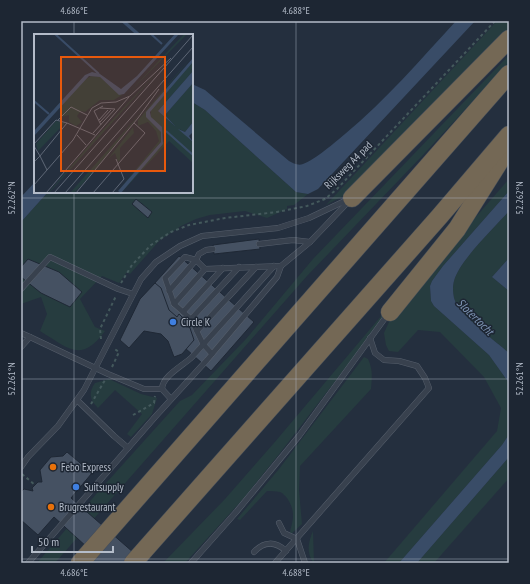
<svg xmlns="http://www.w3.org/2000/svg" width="530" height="584" font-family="'PT Sans Narrow',sans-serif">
<rect width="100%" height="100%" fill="#242f3e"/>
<g fill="#263c3f">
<polygon points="497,21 509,21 509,30 364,179 345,195 326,205"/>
<polygon points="509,55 509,62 423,155 307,276 55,563 37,563 98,492 180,401 192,395 246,339 313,259"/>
<path d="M192 102 205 110 296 192 308 194 294 205 287 206V209L267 218 245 211 210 215 196 219 181 226 160 240 130 274 127 272 119 283 102 276 80 299 95 327 105 331C81 364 68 348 40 331L47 314 41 297 21 304V222L48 192H192Z"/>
<polygon points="509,179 509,191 443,266 432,281 430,286 431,301 434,306 489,355 509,383 509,431 508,436 502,445 399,563 384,563 497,431 501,408 484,377 440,332 418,330 398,352 389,351 386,345 384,333 389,322 414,288"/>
<path d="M509 211V258L492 277 509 291V353C494 340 467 320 457 305 453 299 452 288 454 281 459 261 494 228 509 211Z"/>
<polygon points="425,264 280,453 243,499 185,563 163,563 225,499 274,443"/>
<path d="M364 357 368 359C373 369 372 378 371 389L300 466 299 490 302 524 291 534 290 531C294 518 295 510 287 498 285 496 283 493 280 492 276 491 271 491 267 491L240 520 237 519 279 469Z"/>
<path d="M109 379 141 394 157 398 152 414 131 437 127 434 142 414 115 390 98 408C90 400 88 393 95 383Z"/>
<polygon points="509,457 509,478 434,563 417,563"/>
<path d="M313 531 314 563C306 554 308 542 313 531Z"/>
</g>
<g fill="#394c67">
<path d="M456 21H475L318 189 308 194 296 192 205 110 192 102V84L205 90 289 161C293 163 298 166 303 164 316 159 334 143 345 134 386 100 420 60 456 21Z"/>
<polygon points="35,182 35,192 48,192 21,222 21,197"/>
<path d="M509 191V211C494 228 459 261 454 281 452 288 453 299 457 305 467 320 494 340 509 353V383L489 355 434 306 431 301 430 286 432 281 443 266Z"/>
<polygon points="509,258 509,291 492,277"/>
<polygon points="509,431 509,457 417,563 399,563 502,445 508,436"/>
</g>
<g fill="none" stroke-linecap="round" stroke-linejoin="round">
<polyline stroke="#394c67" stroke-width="3.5" points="123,21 139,35"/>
</g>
<g fill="#455162" stroke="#1f2835">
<polygon points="136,199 152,212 148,218 132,204"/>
<polygon points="259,239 260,249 214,254 213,245"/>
<polygon points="179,256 254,322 211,371 151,318 161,307 146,293"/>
<polygon points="28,259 59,272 82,292 70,307 41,293 21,277 21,267"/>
<polygon points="155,283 161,288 169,310 177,317 179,314 184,319 182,321 190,328 194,340 182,354 174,357 168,341 161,334 144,331 129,348 120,340 140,299"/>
<polygon points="67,452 92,473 71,498 134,553 129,563 87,563 88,548 54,517 38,535 21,520 21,492 24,489 33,491 32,488 38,482 42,482 40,470 51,457 63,456"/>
</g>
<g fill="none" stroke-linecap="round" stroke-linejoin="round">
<defs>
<g id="service">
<polyline points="259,244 293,240 310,242"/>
<polyline points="21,289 50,257 118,289 133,294"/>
<polyline points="169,291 196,260 199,254 206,250 213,249"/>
<polyline points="174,304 205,269"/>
<polyline points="183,312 223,268"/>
<polyline points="191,319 239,267"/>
<polyline points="197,331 256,267"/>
<polyline points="21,333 30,337"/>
<polyline points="21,347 30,337 108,374 144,389 162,389 171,399"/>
<polyline points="212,354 203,344 191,319 174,304 165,278 185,257 196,260 205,269 281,266"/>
<path d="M162 389C162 376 184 365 192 357L274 266"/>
<polyline points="77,400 114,436 128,448"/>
<polyline points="21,467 28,457 58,426 84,390 141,279 156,262 180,246 202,236 278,228 309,218 349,199"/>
<polyline points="279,523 284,533 297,539 305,563"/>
<path d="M254 552C264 541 275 541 286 551"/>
<polyline points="28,563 155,417 207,360 277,277 281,266 310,242 350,200"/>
<polyline points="191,563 237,511 299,436 388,314"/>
<polyline points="275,563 429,388 425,378 417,366 399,361 384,360 375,353 370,338"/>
</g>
<g id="motorway">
<polyline points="352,198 509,39"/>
<polyline points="390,312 457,229 503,156"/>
<polyline points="80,563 509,74"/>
<polyline points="133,563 439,217 509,135"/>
</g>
</defs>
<use href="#service" stroke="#565f6c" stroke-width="6"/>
<use href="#motorway" stroke="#434c59" stroke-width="19"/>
<g stroke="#44595c" stroke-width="2" stroke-dasharray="3 3" stroke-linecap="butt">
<polyline points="121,283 132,265 151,245 171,232 189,225 225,218 277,212 307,206 325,199 337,189 495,21"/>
<polyline points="101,339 100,329 116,296"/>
<polyline points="112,367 119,352 113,348"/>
<polyline points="91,404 105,380"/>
<polyline points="133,415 154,403 155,396"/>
<polyline points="22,474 35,485"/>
</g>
<use href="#service" stroke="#38414e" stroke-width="5"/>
<use href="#motorway" stroke="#746855" stroke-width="18"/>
</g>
<path fill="none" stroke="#b4bcc9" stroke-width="1" stroke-opacity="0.45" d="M74 21V35M296 21V563M74 192V563M21 198H509M21 379H509M21 559H509"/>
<g fill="#3f7fe0" stroke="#1d2633" stroke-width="1.5">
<circle cx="173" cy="322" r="4"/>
<circle cx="76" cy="487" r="4"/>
</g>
<g fill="#e8710a" stroke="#1d2633" stroke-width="1.5">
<circle cx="53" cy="467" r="4"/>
<circle cx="51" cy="507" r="4"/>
</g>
<g text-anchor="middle" stroke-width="3" stroke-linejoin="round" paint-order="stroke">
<g font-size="11" fill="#b4bcc9" stroke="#1d2633">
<text transform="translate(348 165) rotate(-45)" y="4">Rijksweg A4 pad</text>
</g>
<g font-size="11" fill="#b4bcc9" stroke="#1d2633" text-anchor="start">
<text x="181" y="326">Circle K</text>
<text x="61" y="471">Febo Express</text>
<text x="84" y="491">Suitsupply</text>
<text x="59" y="511">Brugrestaurant</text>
</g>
<g font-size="12" font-style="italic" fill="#7c92b1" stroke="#1d2633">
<text transform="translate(475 317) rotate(45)" y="4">Slotertocht</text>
</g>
</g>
<g transform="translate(34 34)">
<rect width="159" height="159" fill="#242f3e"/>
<path d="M150 0H153L91 63ZM159 21 112 79 127 98V108L84 157 125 107 122 97 114 88 104 92V86ZM159 28V35H157L159 37 124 77 142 93 131 81 159 49V88L151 98 145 95 159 108V129L135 107 87 159 130 107V101L117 83V76ZM128 33 15 159H14L63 102ZM57 42 66 43 88 61 80 66H66L51 78 47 77 43 82 48 88 42 92 35 88V81L28 83 26 73 49 47ZM110 75 56 142 40 159H36ZM22 87 31 89 4 117 2 110ZM99 93 100 99 86 114V126L84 128 81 119 74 125Z" fill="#263c3f"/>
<path d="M141 0H145L90 60 85 61 66 43 55 42 0 102V97L51 41 58 38 66 40 87 55 103 42ZM159 24V28L116 78 117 83 128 93 129 110 87 159 84 157 127 108V98L112 83V78ZM159 37V49L131 81 142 93 124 77ZM159 88V98L155 102 159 108 144 95 151 98Z" fill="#394c67"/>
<path fill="none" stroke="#394c67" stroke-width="2" d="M21 0 65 40M117 0 128 10M0 67 15 80M132 97 159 121"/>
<path fill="none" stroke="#5e6776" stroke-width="1" d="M96 62 137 24M66 74 81 75M104 84 125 55M24 86 37 73 53 81M65 86 74 76M66 88 77 76M67 91 60 77 69 72M59 99 81 75M43 101 52 111M0 110 22 86 33 89M0 112 6 122 0 128M13 136 6 122 33 89 61 101M0 151 39 106 58 74 67 69 82 68 96 62M12 159 95 63M20 159 159 1M31 159 159 13M42 159 104 84M59 159 111 99 100 89M78 159 90 145 82 125"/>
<path fill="#e8590c" fill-opacity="0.15" stroke="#e8590c" stroke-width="2" d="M27 23H131V137H27Z"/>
<rect width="159" height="159" fill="none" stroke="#b4bcc9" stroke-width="2"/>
</g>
<rect width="530" height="584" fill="none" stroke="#1d2633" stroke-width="44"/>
<path d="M32 546v6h81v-6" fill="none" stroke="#b4bcc9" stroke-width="2"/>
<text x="38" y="546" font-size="12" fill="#b4bcc9" stroke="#1d2633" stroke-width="3" paint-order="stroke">50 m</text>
<rect x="22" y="22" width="486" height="540" fill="none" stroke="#b4bcc9" stroke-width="1.5"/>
<g font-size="10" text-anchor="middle" fill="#b4bcc9">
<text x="74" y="14">4.686°E</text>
<text x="296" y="14">4.688°E</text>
<text transform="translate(11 198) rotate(-90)" y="4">52.262°N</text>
<text transform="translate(519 198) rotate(-90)" y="4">52.262°N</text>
<text transform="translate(11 379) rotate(-90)" y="4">52.261°N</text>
<text transform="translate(519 379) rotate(-90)" y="4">52.261°N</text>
<text x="74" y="576">4.686°E</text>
<text x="296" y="576">4.688°E</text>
</g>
</svg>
